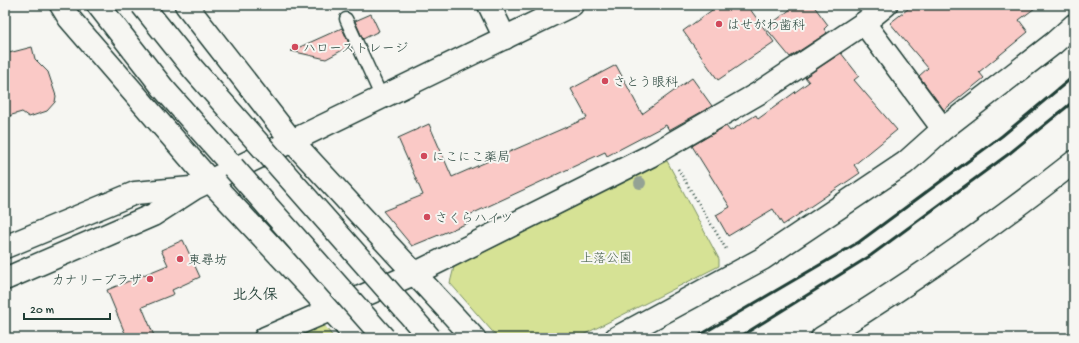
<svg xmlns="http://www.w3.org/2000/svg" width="1079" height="343" font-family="'Gochi Hand','Klee One',sans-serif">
<rect width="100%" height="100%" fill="#f6f6f2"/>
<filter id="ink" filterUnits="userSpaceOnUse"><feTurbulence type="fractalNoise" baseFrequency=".025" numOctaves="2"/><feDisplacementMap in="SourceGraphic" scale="8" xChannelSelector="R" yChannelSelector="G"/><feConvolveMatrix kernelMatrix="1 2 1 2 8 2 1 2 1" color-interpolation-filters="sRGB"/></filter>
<g filter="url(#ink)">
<g fill="#d6e295" stroke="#7a9064">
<polygon points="667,161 719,259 719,266 577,338 498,338 450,283 454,267"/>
<polygon points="323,324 334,338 290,338"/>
</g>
<g fill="#fac9c6" stroke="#1f3d34">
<polygon points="719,5 747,5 774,42 718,80 683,31"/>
<polygon points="796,5 813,5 828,25 824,29 827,33 790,57 766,28"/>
<polygon points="913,5 1039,5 1019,20 1028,32 979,72 984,78 944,110 919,76 928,68 890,23"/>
<polygon points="371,14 379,31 363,39 355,21"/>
<polygon points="342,28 350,46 326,59 291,51"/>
<polygon points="32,47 35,59 48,72 56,96 55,102 47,111 29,117 22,112 5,117 5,54"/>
<polygon points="841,53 859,76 854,80 897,130 854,165 860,173 783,225 773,209 728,236 716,215 730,207 692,146 726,126 730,131 756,115 758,119 809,82 805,77"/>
<polygon points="616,65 642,114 692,78 712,106 669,130 666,125 607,156 605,152 465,217 468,223 412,246 383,211 423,195 398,138 429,124 452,177 587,118 571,89"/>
<polygon points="183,240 200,277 172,290 174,294 142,307 155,338 127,338 107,290 168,265 161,250"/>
</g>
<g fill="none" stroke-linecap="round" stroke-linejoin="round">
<defs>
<polyline id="service" points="346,19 382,98"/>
<g id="minor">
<polyline points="61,5 69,18 210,181 357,338"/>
<polyline points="186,5 292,141 474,338"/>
<polyline points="489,5 505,38"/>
<polyline points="864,23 943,129"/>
<polyline points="265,338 416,273 650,156 759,93 864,23 886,5"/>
<polyline points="616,338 762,259 905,163 943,129 1054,43 1074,25"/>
<path d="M822 338C909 285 994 225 1074 162"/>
</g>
<g id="tertiary">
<polyline points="98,5 163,88 233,167"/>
<polyline points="5,247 135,193 191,188"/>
<polyline points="5,279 153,215 195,188 572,5"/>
</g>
</defs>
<use href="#service" stroke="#1f3d34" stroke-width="15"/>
<use href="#minor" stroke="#1f3d34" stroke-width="25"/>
<use href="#tertiary" stroke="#1f3d34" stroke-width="25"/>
<polyline stroke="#1f3d34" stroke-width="2.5" stroke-dasharray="1 3" stroke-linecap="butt" points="678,169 726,249"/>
<use href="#service" stroke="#f6f6f2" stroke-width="12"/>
<use href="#minor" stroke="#f6f6f2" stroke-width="22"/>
<use href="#tertiary" stroke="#f6f6f2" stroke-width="22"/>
<g stroke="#1f3d34" stroke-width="3">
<polyline points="695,338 859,242 1002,136 1074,76"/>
<polyline points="738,338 870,256 1010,153 1074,101"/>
</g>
<defs>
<g id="tertiary-bridge">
<polyline points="142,5 194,70 430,338"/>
<polyline points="233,167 384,338"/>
</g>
</defs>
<use href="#tertiary-bridge" stroke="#1f3d34" stroke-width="25" stroke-linecap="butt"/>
<use href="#tertiary-bridge" stroke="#f6f6f2" stroke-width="22"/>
</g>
<circle fill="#94a294" cx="640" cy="183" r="6"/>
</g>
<g fill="#d1495b" stroke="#f6f6f2" stroke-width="1.5">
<circle cx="719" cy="24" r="4"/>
<circle cx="295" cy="47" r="4"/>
<circle cx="605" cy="81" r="4"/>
<circle cx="424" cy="156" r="4"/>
<circle cx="427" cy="217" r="4"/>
<circle cx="180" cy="259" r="4"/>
<circle cx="150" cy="279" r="4"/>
</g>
<g text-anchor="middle" stroke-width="4" stroke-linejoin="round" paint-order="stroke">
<g font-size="13" fill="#1f3d34" stroke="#f6f6f2" text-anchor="start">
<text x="727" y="29">はせがわ歯科</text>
<text x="303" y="52">ハローストレージ</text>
<text x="613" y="86">さとう眼科</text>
<text x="432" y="161">にこにこ薬局</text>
<text x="435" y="222">さくらハイツ</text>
<text x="188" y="264">東尋坊</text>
<text x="142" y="284" text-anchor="end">カナリープラザ</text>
</g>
<g font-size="13" fill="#445e47" stroke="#f6f6f2">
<text x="606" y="262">上落公園</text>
</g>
<g font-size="15" font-weight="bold" fill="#1f3d34" stroke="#f6f6f2">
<text x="255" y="299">北久保</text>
</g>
</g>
<rect width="1079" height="343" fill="none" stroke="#f6f6f2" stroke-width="20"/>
<rect x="10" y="10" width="1059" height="323" fill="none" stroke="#1f3d34" stroke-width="1.5" filter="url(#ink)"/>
<path d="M24 313v6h86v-6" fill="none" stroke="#1f3d34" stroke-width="2"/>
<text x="30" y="313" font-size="12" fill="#1f3d34" stroke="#f6f6f2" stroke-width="3" paint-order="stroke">20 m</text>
</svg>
